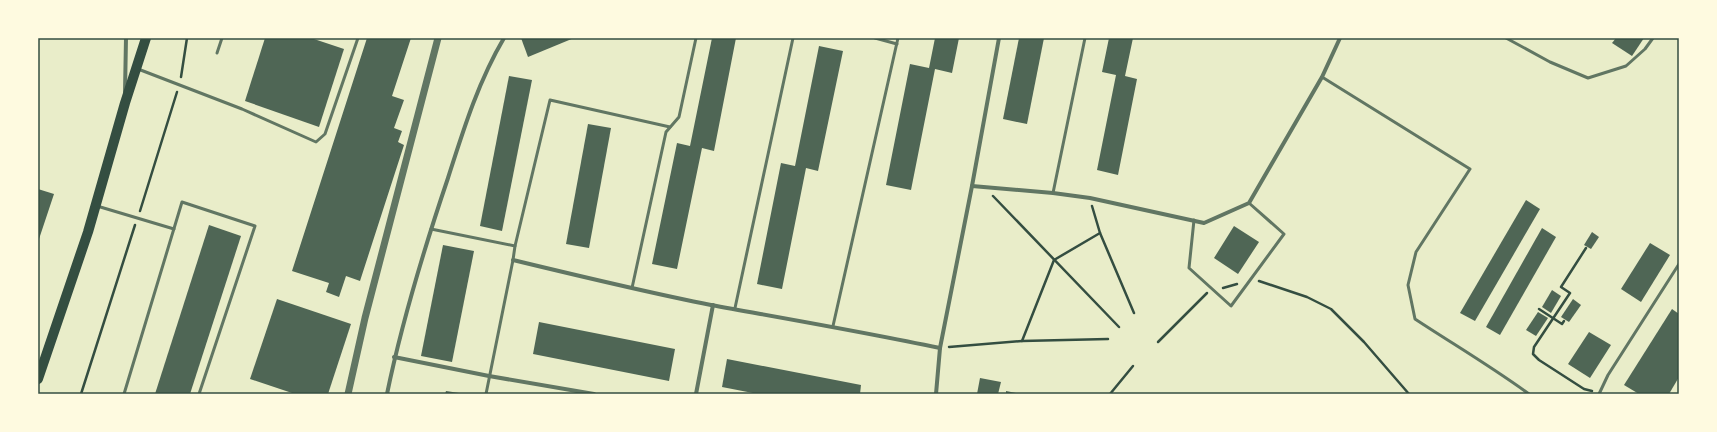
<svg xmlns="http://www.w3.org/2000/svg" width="1717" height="432" font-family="Lato,sans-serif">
<rect width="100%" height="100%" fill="#e9edc9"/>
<g fill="#4f6655">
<polygon points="265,38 311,38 344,49 319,127 245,101"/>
<polygon points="367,38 411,38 392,96 404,100 394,128 402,131 398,142 404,145 360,281 346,276 339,297 326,292 329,283 292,271"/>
<polygon points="521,38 574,38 528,57"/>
<polygon points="712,38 736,38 714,151 702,148 677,269 652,264 677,143 690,146"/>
<polygon points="935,38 959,38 952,73 935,69 911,190 886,185 910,64 929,68"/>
<polygon points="1019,38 1044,38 1027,124 1003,119"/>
<polygon points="1109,38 1133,38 1125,76 1137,79 1118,175 1097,170 1116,75 1102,72"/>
<polygon points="1616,38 1644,38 1632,56 1612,43"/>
<polygon points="819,46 843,51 818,171 806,168 782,289 757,284 781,163 795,166"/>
<polygon points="509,76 532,80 502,231 480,226"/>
<polygon points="588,124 611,128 589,248 566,244"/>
<polygon points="38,189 54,194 38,242"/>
<polygon points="1526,200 1540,209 1475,321 1460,313"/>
<polygon points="209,225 241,236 190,394 155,394"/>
<polygon points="1234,226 1259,242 1238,274 1214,258"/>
<polygon points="1542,228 1556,237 1500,335 1486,327"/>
<polygon points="1592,232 1599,237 1591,249 1584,245"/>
<polygon points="1650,243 1670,255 1641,302 1621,289"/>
<polygon points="443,245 474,251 452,362 421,356"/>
<polygon points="1552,290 1561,296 1551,313 1542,307"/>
<polygon points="277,299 351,324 328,394 295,394 250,379"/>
<polygon points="1573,299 1581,305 1569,322 1561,317"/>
<polygon points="1672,309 1679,314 1679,377 1669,394 1639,394 1624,385"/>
<polygon points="1538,312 1548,318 1536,336 1526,330"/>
<polygon points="539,322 675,349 669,381 533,354"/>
<polygon points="1589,332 1611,345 1590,378 1568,364"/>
<polygon points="727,359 861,385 860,394 758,394 722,387"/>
<polygon points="980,378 1001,382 998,394 977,394"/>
<polygon points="446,391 459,393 459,394 445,394"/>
<polygon points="1006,391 1016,393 1016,394 1006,394"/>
</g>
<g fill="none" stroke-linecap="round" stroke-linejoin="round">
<g stroke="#344e41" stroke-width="2.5">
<polyline points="181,77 187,38"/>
<polyline points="993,196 1119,327"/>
<polyline points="1092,206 1100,233 1134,313"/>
<polyline points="140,211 177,92"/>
<polyline points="1586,248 1561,287 1570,293 1534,347 1533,354 1539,360 1584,389 1592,391"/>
<polyline points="1259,281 1307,297 1331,309 1364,342 1409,394"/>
<polyline points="1223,288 1237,284"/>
<polyline points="1539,309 1562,324 1564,321"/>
<polyline points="1022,341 1054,260 1100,233"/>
<polyline points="1158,342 1207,293"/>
<polyline points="949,347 1022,341 1108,339"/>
<polyline points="81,394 135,225"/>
<polyline points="1110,394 1133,366"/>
</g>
<g stroke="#617663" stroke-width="3">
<polyline points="875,38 897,44"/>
<polyline points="1506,38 1550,62 1588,78 1626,66 1645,49 1653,38"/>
<polyline points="217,53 222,38"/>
<polyline points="138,69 242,109 316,142 325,134 358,38"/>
<path d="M1322 77 1470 169 1416 252 1408 285 1415 319C1453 344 1492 367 1529 394"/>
<polyline points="1053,193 1085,38"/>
<polyline points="97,206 174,229"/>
<polyline points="1194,220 1189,268 1231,306 1284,234 1249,203"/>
<polyline points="431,229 515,246"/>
<polyline points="632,288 666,132 679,117 696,38"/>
<polyline points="735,308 793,38"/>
<polyline points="833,326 898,38"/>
<polyline points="124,394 182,202 255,226 199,394"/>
<polyline points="486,394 513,260 515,246 550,100 670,127"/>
<polyline points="1599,394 1608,375 1679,264"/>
</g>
<g stroke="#617663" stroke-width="4">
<polyline points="125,92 126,38"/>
<polyline points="972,186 1053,193 1090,198 1204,223 1249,203 1322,77 1340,38"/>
<path d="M513 260C579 276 645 292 711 305 788 319 864 332 940 348"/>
<polyline points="394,357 489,376 594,394"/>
<path d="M387 394C402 321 424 249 448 178 463 131 478 82 504 38"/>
<polyline points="696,394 713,305"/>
<polyline points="936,394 940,348 972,186 999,38"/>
</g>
<polyline stroke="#617663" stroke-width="7" points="348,394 365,318 438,38"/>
<polyline stroke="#344e41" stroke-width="10" points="38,379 88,232 125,103 146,38"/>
</g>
<rect width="1717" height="432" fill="none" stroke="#fefae0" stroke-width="78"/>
<rect x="39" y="39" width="1639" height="354" fill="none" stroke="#344e41" stroke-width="1.5"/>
</svg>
